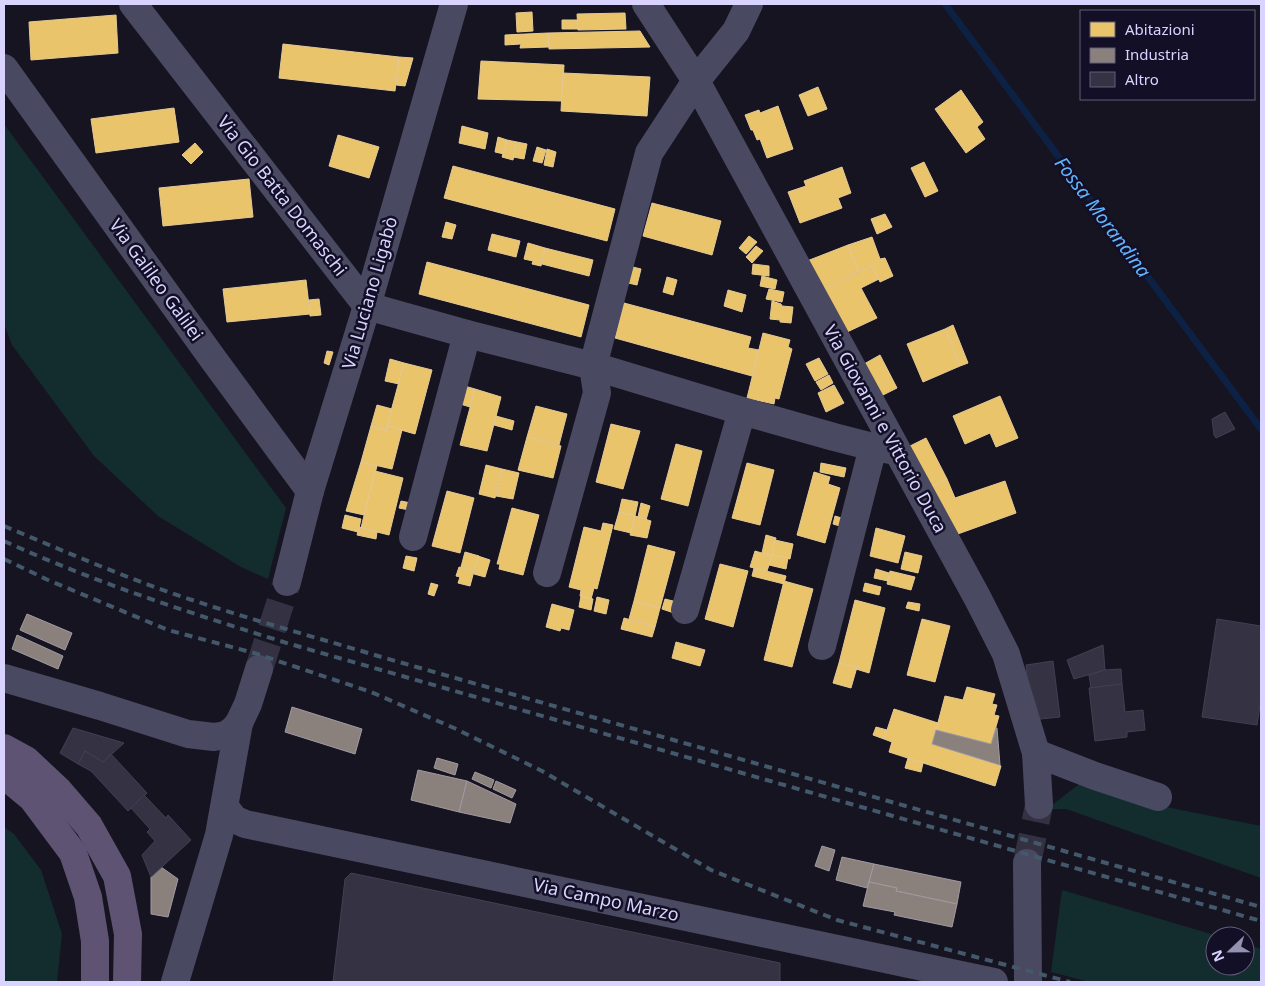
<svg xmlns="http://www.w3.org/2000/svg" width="1265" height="986" font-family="'Noto Sans',sans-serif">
<rect width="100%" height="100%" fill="#161421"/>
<g fill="#132c2d">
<polygon points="4,124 286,508 268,579 241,567 158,516 94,456 12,345 4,324"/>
<polygon points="1083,781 1166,807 1261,826 1261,878 1066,809 1047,809"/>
<polygon points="4,827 14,834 41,870 62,934 57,982 4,982"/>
<polygon points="1062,890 1218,936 1215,936 1215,966 1245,966 1245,944 1261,949 1261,982 1089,982 1051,972"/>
</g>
<g fill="#e9c46a" stroke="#e4c997">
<polygon points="532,12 533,31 517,32 516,13"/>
<polygon points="625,13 626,29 578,30 577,14"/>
<polygon points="116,15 118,53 31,60 29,22"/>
<polygon points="562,20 577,20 578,29 562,29"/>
<polygon points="640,31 650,47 549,49 548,33"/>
<polygon points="548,33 549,47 520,48 521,44 505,45 505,35"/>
<polygon points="283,44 399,57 395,91 279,78"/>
<polygon points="399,57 413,58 405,86 396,85"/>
<polygon points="481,61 564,65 562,101 478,99"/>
<polygon points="563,73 650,77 647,116 561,111"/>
<polygon points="818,87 827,109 808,116 799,95"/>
<polygon points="961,90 983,122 977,127 985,139 966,153 935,109"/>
<polygon points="778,106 793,149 767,158 760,139 757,140 753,130 751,130 745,115 759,110 760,113"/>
<polygon points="174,108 179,142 96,153 91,119"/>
<polygon points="462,126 488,133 485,149 459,143"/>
<polygon points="338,135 379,147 369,178 329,166"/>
<polygon points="498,137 507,140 504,154 495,152"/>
<polygon points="507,140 517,142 513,160 502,157"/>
<polygon points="517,142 527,144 524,159 513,157"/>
<polygon points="195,143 203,152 191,164 182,155"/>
<polygon points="537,147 546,150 542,163 533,161"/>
<polygon points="547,149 556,152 553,167 544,165"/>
<polygon points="924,162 938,191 925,197 911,168"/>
<polygon points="453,166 615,209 607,241 444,198"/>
<polygon points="842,167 851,193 838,198 842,208 800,223 788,192 806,186 804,181"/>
<polygon points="249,179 253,217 163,226 159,188"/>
<polygon points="652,203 721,221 712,255 643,236"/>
<polygon points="885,214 892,227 877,234 871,219"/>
<polygon points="446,222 456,225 452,239 442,237"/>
<polygon points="492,234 520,241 516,257 488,250"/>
<polygon points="749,236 757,242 746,254 739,248"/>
<polygon points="872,237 880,259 885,258 893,276 880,282 872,266 858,272 848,245"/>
<polygon points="528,243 545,248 541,266 532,264 533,261 524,259"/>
<polygon points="848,245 858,272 823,289 807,261"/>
<polygon points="756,246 763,251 752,263 746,257"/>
<polygon points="545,248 593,260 589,276 542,264"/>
<polygon points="427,262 589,305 581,337 419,294"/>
<polygon points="753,264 769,266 769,276 752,274"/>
<polygon points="872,266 879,279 861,288 877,318 847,332 823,289"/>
<polygon points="633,267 641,269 637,285 628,283"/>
<polygon points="762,276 777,280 775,289 760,286"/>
<polygon points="667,277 677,280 673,295 663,292"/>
<polygon points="306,280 310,314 227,322 223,289"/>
<polygon points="769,289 784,292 782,302 766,299"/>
<polygon points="728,290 746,295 742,312 724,306"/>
<polygon points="319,299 321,315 310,316 309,300"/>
<polygon points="772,301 781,304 782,306 793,307 791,323 780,322 780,320 770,319"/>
<polygon points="624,303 751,337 748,348 759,350 752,376 615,338"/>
<polygon points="953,325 968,363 960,366 945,329"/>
<polygon points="945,329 960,366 923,382 907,344"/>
<polygon points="763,333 790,340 788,347 792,349 779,399 775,398 774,404 747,398"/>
<polygon points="327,351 333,352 329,365 324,363"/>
<polygon points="880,355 897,388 881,396 864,364"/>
<polygon points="819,358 828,374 815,381 806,364"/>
<polygon points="390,359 404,363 399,384 385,381"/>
<polygon points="404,363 432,370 415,434 387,426"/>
<polygon points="829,375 833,383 821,390 816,382"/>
<polygon points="461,385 475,389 470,407 457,403"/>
<polygon points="834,385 844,403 826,412 818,393"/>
<polygon points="475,389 501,397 487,451 460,445"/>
<polygon points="1000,396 1018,438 996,447 990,433 965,444 953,416"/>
<polygon points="377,405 392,409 386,431 371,426"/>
<polygon points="536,406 567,414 559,445 527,437"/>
<polygon points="496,416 514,421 512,430 494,425"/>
<polygon points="611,424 640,431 623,489 596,482"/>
<polygon points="371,426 386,431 387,426 402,430 392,469 361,462"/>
<polygon points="527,437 561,446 553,478 518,470"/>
<polygon points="926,438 947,479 930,487 908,447"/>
<polygon points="676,444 702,451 688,506 661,499"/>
<polygon points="361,462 377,466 364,515 346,511"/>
<polygon points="747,463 774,470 760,525 732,518"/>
<polygon points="821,463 846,468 844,477 820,472"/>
<polygon points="486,465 502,469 495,498 479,494"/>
<polygon points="502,469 519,473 513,499 496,496"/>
<polygon points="375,471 403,478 389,535 361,528"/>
<polygon points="814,472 830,477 828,484 840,488 825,543 797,535"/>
<polygon points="947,479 955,498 1005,481 1016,513 955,535 930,487"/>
<polygon points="447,491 474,498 460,553 432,546"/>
<polygon points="622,499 638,502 635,516 619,512"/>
<polygon points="401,501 411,503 409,510 399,508"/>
<polygon points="641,503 650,506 646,520 638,517"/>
<polygon points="512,508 539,515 523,575 499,569 500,564 497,564"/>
<polygon points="619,512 635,516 631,533 614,529"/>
<polygon points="345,515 361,519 358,532 342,528"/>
<polygon points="635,516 651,521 647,538 630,535"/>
<polygon points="835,516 845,519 843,527 833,524"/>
<polygon points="603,523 613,525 597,589 594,588 591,599 580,596 581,590 569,587 584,527 601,531"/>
<polygon points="359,527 377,532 376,539 357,535"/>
<polygon points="876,528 905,536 898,563 870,556"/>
<polygon points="766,535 776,538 772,556 762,553"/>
<polygon points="775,540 793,544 790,559 772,555"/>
<polygon points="648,545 675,552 660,608 634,601"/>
<polygon points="755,551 772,556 767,571 750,567"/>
<polygon points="465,552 479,556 474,571 461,567"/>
<polygon points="905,552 922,556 918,573 901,569"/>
<polygon points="772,555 788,558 786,569 769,565"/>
<polygon points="406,556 417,558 414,571 403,568"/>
<polygon points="478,556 490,560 485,577 474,574"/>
<polygon points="720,564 748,571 733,627 705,619"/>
<polygon points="459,567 474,571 470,586 458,583 460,577 456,576"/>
<polygon points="754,568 786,576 784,584 752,576"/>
<polygon points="876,569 889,573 888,581 874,578"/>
<polygon points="890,571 915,577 911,590 887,584"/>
<polygon points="784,581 813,589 792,667 764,660"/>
<polygon points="431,583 438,585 434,596 428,594"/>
<polygon points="865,583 881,587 879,595 863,591"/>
<polygon points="581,596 593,599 591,610 579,607"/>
<polygon points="597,597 609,600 606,614 594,611"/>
<polygon points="665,599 677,602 674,613 662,609"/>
<polygon points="855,600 885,608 869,673 856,669 857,667 839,663"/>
<polygon points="634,601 660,608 655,627 629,619"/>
<polygon points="908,602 920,604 919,611 906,608"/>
<polygon points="552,604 574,610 569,630 561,628 560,631 546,627"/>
<polygon points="624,618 655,627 652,637 621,629"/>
<polygon points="922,619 950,626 935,682 907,675"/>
<polygon points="676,642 705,650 700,666 672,658"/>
<polygon points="839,663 857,667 851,688 833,683"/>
<polygon points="967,687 995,694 992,704 997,705 994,715 999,716 991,744 936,730 945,696 963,700"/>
<polygon points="894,709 938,723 932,744 1001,766 995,786 889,752 892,742 884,739"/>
<polygon points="876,727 887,730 884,739 873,735"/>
<polygon points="908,758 923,763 921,772 905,768"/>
</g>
<g fill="#8a817c" stroke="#a29aa3">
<polygon points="27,614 72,633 65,650 20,630"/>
<polygon points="17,635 63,656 58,669 12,649"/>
<polygon points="292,707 362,729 355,754 285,732"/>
<polygon points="996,728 997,728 1000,765 932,744 936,730 991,744"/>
<polygon points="437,758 458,764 455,775 434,768"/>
<polygon points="418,770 467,781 459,812 411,800"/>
<polygon points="475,772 494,780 491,788 472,779"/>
<polygon points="467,781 516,804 510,823 459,812"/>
<polygon points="496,781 516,790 512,798 493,789"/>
<polygon points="822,846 835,850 829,871 815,866"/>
<polygon points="842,857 874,864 867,888 836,880"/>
<polygon points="874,864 961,882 957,904 896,891 897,888 869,882"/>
<polygon points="161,867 178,879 168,917 151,914 151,877"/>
<polygon points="869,882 897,888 896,891 957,904 952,927 894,915 895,912 863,906"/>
</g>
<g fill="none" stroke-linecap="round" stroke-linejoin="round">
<polyline stroke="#0d2144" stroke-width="7" points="945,4 1261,429"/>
</g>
<g fill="#343243" stroke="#433f54">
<polygon points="1225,412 1235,429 1216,438 1214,435 1212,419"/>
<polygon points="1217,619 1261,626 1261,699 1257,725 1202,717"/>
<polygon points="1103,645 1105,670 1074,679 1067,660"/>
<polygon points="1053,661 1060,717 1031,720 1026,665"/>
<polygon points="1121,669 1122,684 1091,688 1089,675 1105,670"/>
<polygon points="1122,684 1125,712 1143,710 1145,730 1127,732 1127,737 1095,741 1089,688"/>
<polygon points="73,728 124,743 103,762 85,751 78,764 60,753"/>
<polygon points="85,751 103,762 111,754 147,793 128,811 91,771 78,764"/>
<polygon points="144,795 166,818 168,815 191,840 151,877 142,855 155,841 147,832 150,829 131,808"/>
<polygon points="351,873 780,963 780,982 333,982 345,879"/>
</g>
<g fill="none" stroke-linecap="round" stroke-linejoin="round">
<g stroke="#333142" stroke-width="28" stroke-dasharray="28 14" stroke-linecap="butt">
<polyline points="259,669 287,582"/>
<polyline points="1027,863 1039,805"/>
</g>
<g stroke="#4a4962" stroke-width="28">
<polyline points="133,4 367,306 467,334 593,366 742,411 834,437 873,447 896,451"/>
<polyline points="646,4 696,81 977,597 1006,654 1036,753 1039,805"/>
<polyline points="4,68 213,359 310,491"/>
<polyline points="413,537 467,334"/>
<polyline points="547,573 597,393 593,366 649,153 696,81 736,31 749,4"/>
<polyline points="287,582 310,491 367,306 454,4"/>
<polyline points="685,610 742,411"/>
<polyline points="822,646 873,447"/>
<polyline points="4,678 100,706 188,734 214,737 226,735 233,730 239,723 248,704 259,669"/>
<polyline points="1036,753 1095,776 1158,797"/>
<polyline points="225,807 234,819 245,824 994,982"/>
<polyline points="1027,863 1028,982"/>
<polyline points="175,982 219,835 239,723"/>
</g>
<g stroke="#5e5373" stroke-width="28">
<polyline points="4,748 26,760 58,790 89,826 117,876 128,934 127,982"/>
<polyline points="4,775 32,798 73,853 88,897 95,941 95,982"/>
</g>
<g stroke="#43596b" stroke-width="4" stroke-dasharray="8 6" stroke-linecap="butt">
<path d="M4 526C66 552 128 579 192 600 256 621 321 639 385 658L1261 907"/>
<path d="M4 541C96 583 193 614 290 644L1261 921"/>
<polyline points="4,559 48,580 168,630 254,653 371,692 454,728 542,771 711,870 837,920 1070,982"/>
</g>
</g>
<g text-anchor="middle" stroke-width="5" stroke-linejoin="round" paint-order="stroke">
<g font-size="18" fill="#d9d4ff" stroke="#130f26">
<text transform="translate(282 196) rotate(52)" y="6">Via Gio Batta Domaschi</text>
<text transform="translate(156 280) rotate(54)" y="6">Via Galileo Galilei</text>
<text transform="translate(370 293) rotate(-74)" y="6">Via Luciano Ligabò</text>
<text transform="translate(885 429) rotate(61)" y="6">Via Giovanni e Vittorio Duca</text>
<text transform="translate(606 900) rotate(12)" y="6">Via Campo Marzo</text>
</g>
<g font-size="19" font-style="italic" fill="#62b6ff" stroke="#130f26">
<text transform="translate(1103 217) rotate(53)" y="7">Fossa Morandina</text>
</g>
</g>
<rect width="1265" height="986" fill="none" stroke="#d9d4ff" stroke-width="10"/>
<rect x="1080" y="10" width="175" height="90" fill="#130f26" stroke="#625e7d"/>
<rect x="1090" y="22" width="25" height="15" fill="#e9c46a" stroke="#625e7d"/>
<text x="1125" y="35" font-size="15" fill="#d9d4ff">Abitazioni</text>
<rect x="1090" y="48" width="25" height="15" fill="#8a817c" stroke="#625e7d"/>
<text x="1125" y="60" font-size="15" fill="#d9d4ff">Industria</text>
<rect x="1090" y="72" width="25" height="15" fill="#343243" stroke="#625e7d"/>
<text x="1125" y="85" font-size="15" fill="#d9d4ff">Altro</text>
<g transform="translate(1230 951) rotate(248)"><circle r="24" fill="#130f26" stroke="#625e7d"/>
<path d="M0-4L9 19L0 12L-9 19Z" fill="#9591b1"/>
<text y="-8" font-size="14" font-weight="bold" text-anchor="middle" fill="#d9d4ff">N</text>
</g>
</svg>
